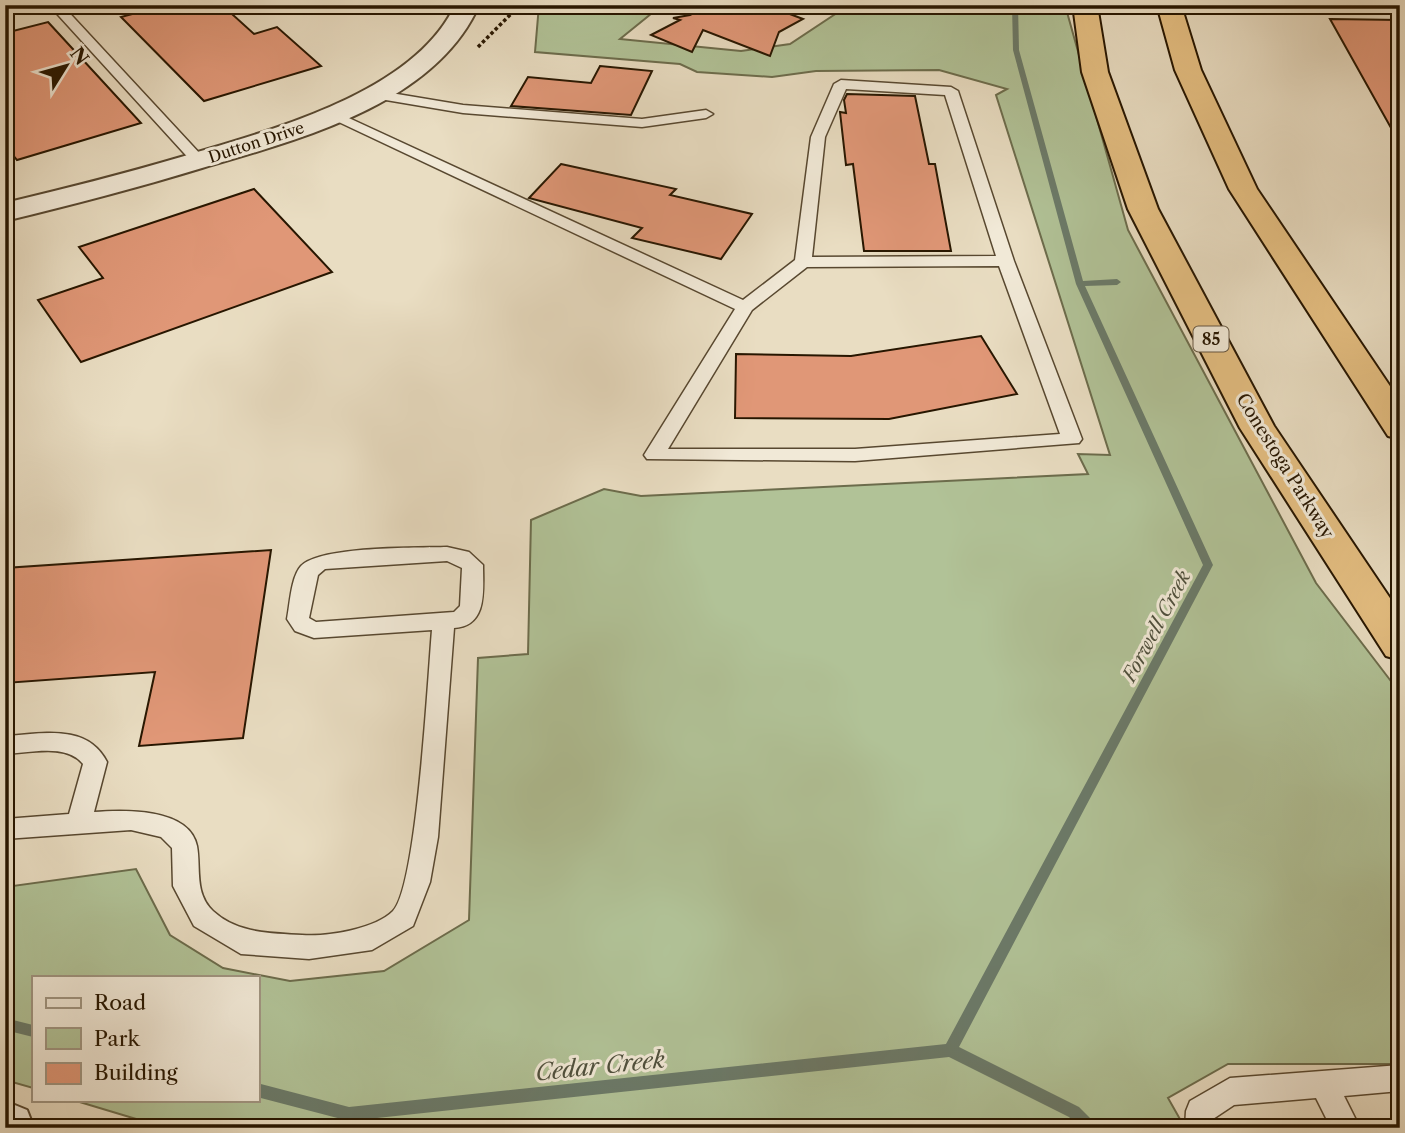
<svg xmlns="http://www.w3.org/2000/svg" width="1405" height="1133" font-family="'Libre Caslon Text',serif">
<rect width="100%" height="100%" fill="#e9ddc2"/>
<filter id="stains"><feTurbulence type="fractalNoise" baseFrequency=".00286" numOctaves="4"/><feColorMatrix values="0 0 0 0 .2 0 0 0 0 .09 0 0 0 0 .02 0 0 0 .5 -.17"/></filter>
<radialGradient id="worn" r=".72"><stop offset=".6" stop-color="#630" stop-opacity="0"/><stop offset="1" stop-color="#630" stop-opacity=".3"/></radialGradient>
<polygon fill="#b1c297" stroke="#6c6c4c" stroke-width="2" points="539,5 662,5 620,39 741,51 790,44 849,5 1065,5 1128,230 1316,583 1400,693 1400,1064 1228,1064 1168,1098 1185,1128 166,1128 73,1100 257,1100 257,977 33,977 33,1088 5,1080 5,887 136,869 170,935 223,968 290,981 384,971 469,920 478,658 528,654 531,520 604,489 641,496 1088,474 1078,454 1110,455 996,95 1007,89 939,70 816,71 772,77 697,72 680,64 535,52"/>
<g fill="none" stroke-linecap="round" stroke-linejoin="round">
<g fill="#6b7a69" fill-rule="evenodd">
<polygon points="1012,5 1018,5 1019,50 1083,281 1117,279 1121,282 1117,285 1085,286 1213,565 959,1047 1079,1107 1095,1123 1097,1128 1080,1128 1069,1117 949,1057 349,1121 257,1097 257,1083 349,1107 946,1044 1203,565 1076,284 1013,50"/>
<polygon points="5,1018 33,1025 33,1037 5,1030"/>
</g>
</g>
<g fill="#e09777" stroke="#271600" stroke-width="2">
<polygon points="166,5 222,5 254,34 277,27 321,66 204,101 121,17"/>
<polygon points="709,5 725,10 766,5 803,19 779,32 770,56 703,30 692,52 651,35 680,20 673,18 690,15"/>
<polygon points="1330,19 1400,20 1400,144"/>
<polygon points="48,22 141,123 17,160 5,145 5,33"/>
<polygon points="600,66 652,71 631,115 511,106 528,77 591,83"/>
<polygon points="847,94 915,96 929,164 935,164 951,251 864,251 853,164 846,165 840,112 846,113 844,100"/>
<polygon points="561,164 676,189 670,195 752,214 721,259 632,238 642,228 529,198"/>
<polygon points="254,189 332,272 81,362 38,300 103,278 79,247"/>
<polygon points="981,336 1017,394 889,419 735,418 736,354 851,356"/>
<polygon points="271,550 243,738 139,746 155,672 5,683 5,568"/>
</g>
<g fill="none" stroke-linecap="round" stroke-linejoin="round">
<defs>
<g id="lane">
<polygon points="49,5 62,5 203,157 206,160 203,163 193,163"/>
<path d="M841 80 951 87 958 91 1014 261 1082 439 1079 443 855 461 647 459 644 455 735 309 326 116 328 113H338L743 300 795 260 811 137 834 84ZM846 89 945 95 996 256 812 257 825 137ZM999 266 1060 434 855 449H668L752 310 807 267Z"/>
<polygon points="373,90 463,105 642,119 706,110 713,114 706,118 642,127 463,113 368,97 366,94 368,91"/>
<path d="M447 547 469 552 483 565C483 590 488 626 454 628L438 837 430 882 413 926 372 950 309 959 241 954 194 926 173 886 172 848 161 837 131 830 5 839V819L69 814 83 764C67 743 29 753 5 754V736C42 734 87 723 107 762L94 812C123 810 189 807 197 846 201 868 194 893 213 911 238 934 271 933 302 935 327 937 375 929 393 911 417 886 428 676 432 630L314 638 295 631 287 619C290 604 291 577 301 566 320 546 416 548 447 547ZM447 561 462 568 460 606 454 612 316 622 309 618 318 575 325 569Z"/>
<polygon points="1400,1065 1400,1091 1344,1096 1360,1128 1331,1128 1316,1098 1234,1105 1213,1119 1214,1128 1185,1128 1186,1111 1190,1101 1230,1078"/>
</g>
<g id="street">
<path d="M455 5H479C435 105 297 140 202 168 137 188 71 205 5 221V203C64 189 123 174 181 157 267 131 414 94 455 5Z"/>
<polygon points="5,1101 27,1110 34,1128 5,1128"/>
</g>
<g id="highway">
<polygon points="1073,5 1097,5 1108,72 1158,209 1274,426 1400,613 1400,660 1386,656 1240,428 1128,209 1082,72"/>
<polygon points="1157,5 1181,5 1201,70 1257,189 1400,401 1400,439 1388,436 1229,189 1175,70"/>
</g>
</defs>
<use href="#lane" stroke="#584830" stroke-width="3"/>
<use href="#street" stroke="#584830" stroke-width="4"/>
<use href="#highway" stroke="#271600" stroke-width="4"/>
<polyline stroke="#271600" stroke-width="3.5" stroke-dasharray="3.5 2.5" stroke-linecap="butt" points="478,47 520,5"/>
<use href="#lane" fill="#f1e9d7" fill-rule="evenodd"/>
<use href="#street" fill="#f1e9d7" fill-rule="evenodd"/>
<use href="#highway" fill="#e4be81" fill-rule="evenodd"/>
</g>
<g text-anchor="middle" stroke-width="6" stroke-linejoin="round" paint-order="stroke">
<g font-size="16" fill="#271600" stroke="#f1e9d7">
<text transform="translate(256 142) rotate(-18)" y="6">Dutton Drive</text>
</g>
<rect fill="#f1e9d7" stroke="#645540" stroke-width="2" x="1193.5" y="326.5" width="35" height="25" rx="5"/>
<g font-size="16" font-weight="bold" fill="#271600">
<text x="1211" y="345">85</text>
</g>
<g font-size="18" fill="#271600" stroke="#f1e9d7">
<text transform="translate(1285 466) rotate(58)" y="6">Conestoga Parkway</text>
</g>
<g font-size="19" font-style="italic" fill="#4f503d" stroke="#f1e9d7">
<text transform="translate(1156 626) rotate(-62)" y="7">Forwell Creek</text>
</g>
<g font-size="23" font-style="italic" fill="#4f503d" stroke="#f1e9d7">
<text transform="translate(600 1066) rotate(-6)" y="8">Cedar Creek</text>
</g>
</g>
<rect width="1405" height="1133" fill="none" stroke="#e9ddc2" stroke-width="28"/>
<rect x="7" y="7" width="1391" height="1119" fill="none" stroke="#271600" stroke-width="3.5"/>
<rect x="14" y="14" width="1377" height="1105" fill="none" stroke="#271600" stroke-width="2"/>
<rect x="32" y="976" width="228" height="126" fill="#f1e9d7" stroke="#a09581" stroke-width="2"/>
<rect x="46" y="998" width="35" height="10" fill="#f1e9d7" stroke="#a09581" stroke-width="2"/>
<text x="94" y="1010" font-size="21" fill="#271600">Road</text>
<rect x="46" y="1028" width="35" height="21" fill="#b1c297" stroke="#a09581" stroke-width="2"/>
<text x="94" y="1046" font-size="21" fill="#271600">Park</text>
<rect x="46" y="1063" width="35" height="21" fill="#e09777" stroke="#a09581" stroke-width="2"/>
<text x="94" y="1080" font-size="21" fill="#271600">Building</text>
<g transform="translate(66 66) rotate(53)" stroke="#f1e9d7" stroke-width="5" paint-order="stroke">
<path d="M0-5L12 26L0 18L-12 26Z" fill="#271600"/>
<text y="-10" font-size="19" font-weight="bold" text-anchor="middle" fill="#271600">N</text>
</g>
<rect width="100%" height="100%" filter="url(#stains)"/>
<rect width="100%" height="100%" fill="url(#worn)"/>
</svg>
